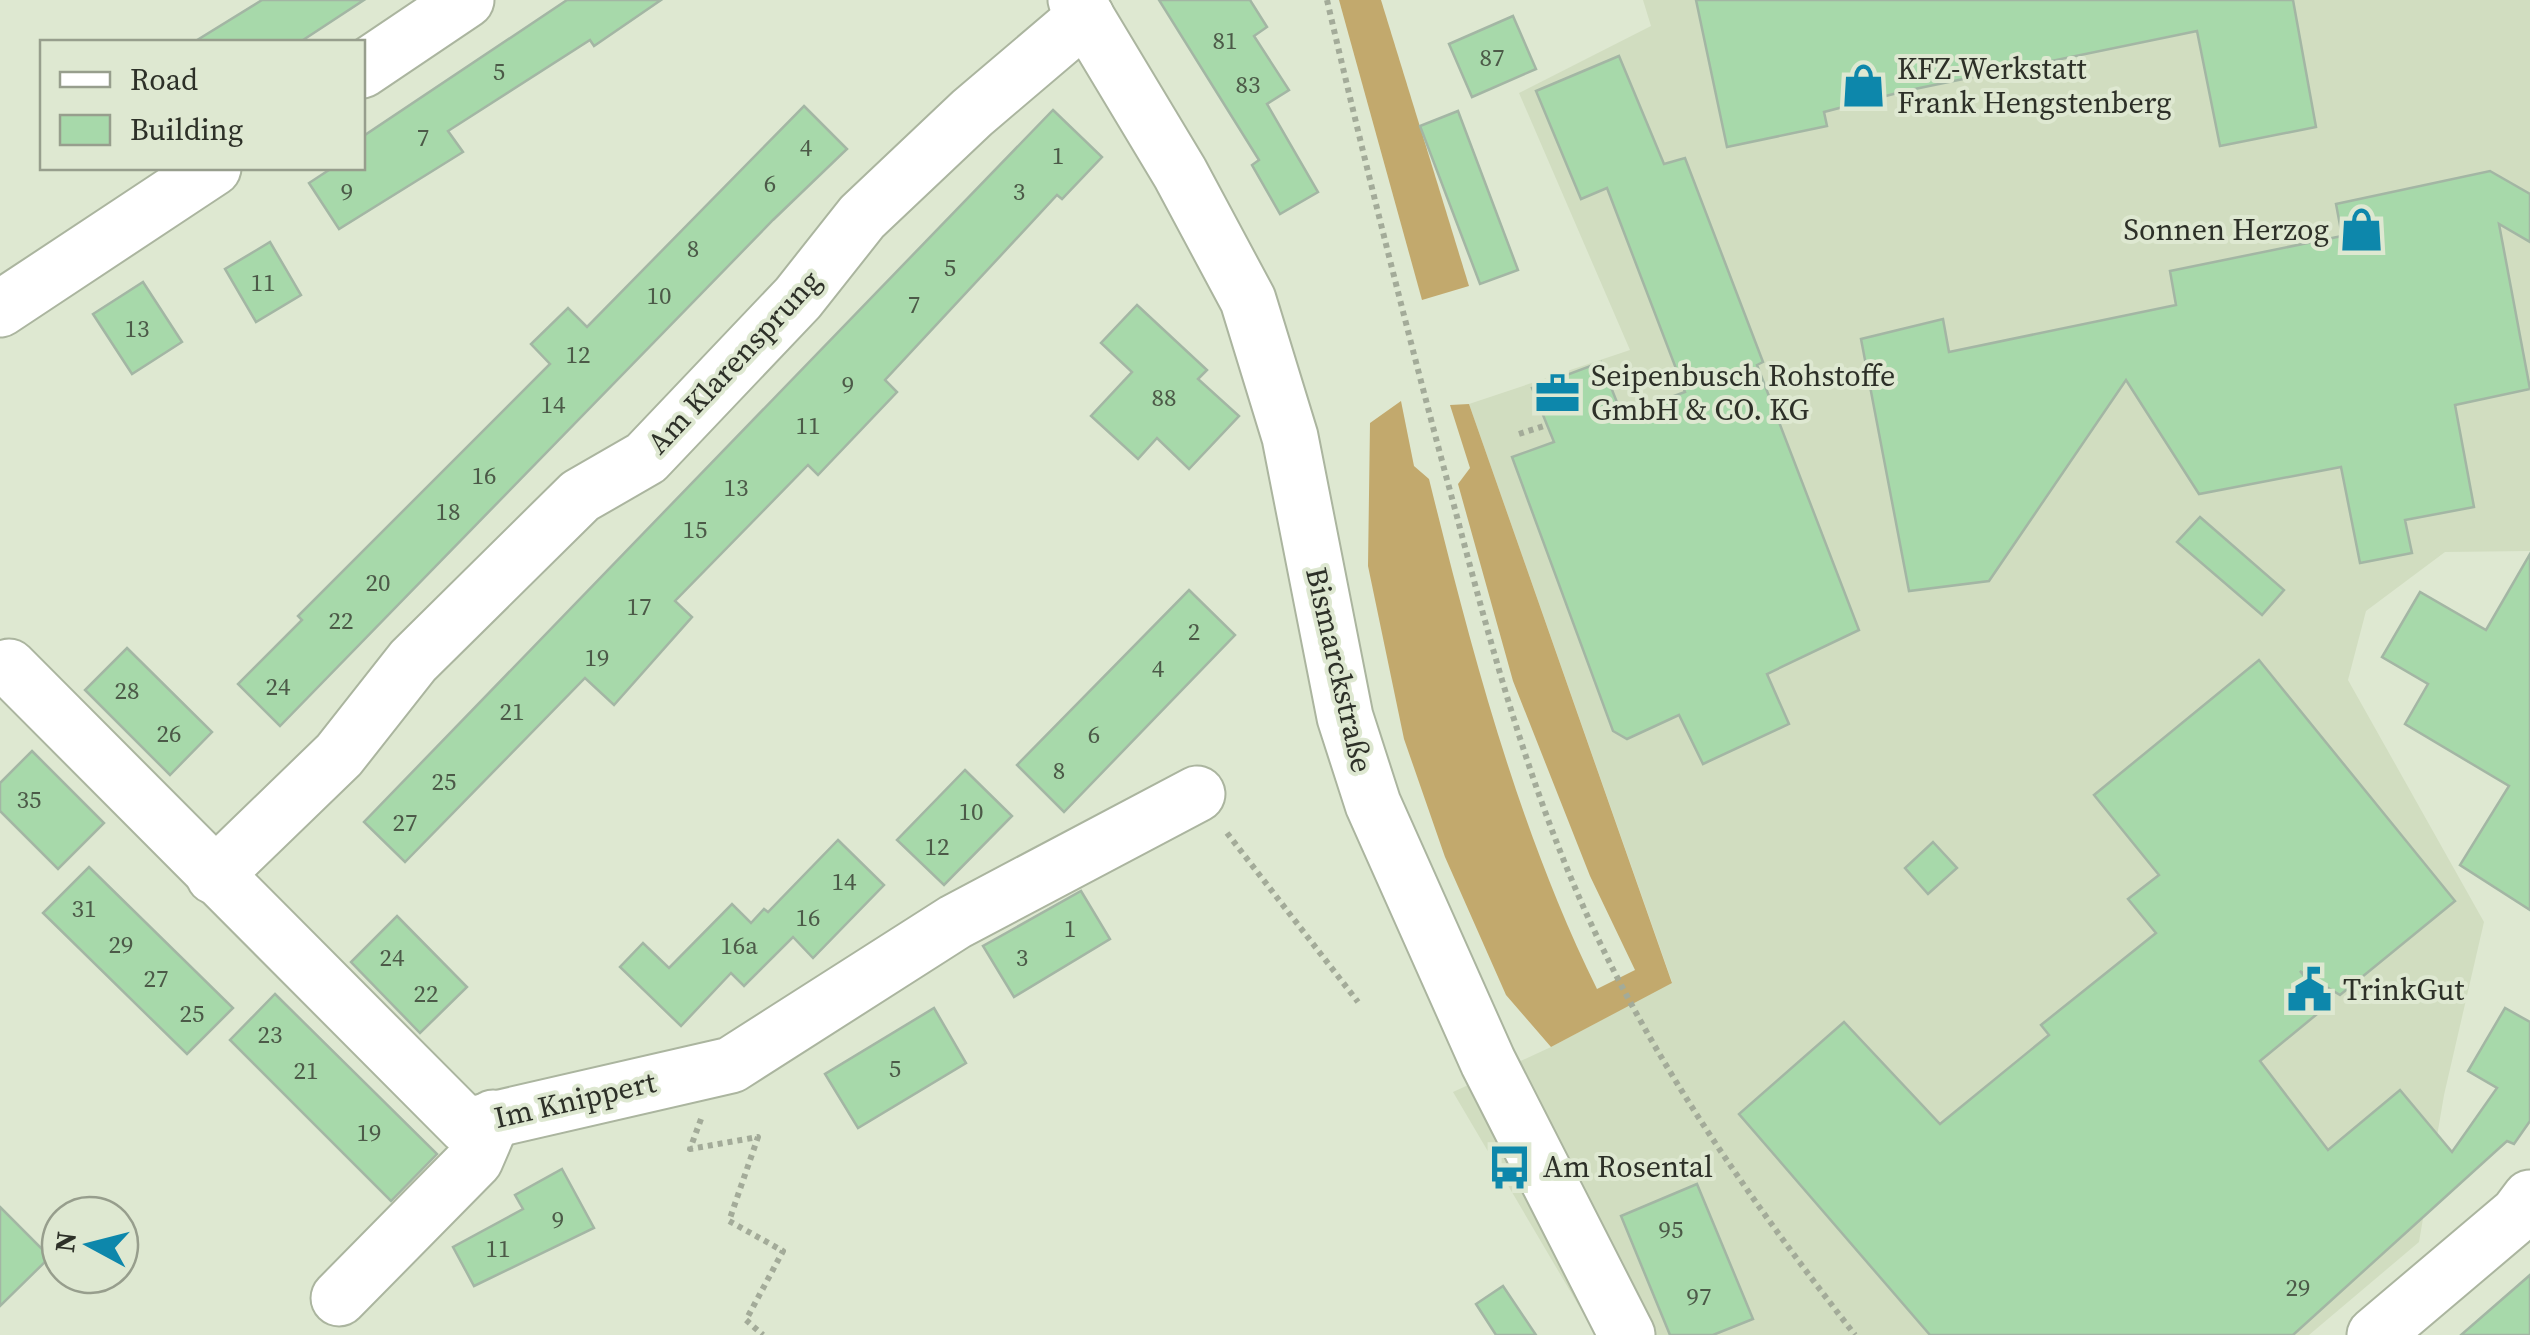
<svg xmlns="http://www.w3.org/2000/svg" width="2530" height="1335" font-family="'Source Serif 4',serif">
<rect width="100%" height="100%" fill="#dee8d1"/>
<polygon fill="#d1ddc0" points="1643,0 2530,0 2530,551 2445,552 2366,611 2348,680 2484,922 2444,1095 2419,1242 2309,1335 1596,1335 1453,1092 1551,1047 1672,982 1469,404 1630,350 1519,93 1651,26"/>
<g fill="#c2a96d">
<polygon points="1339,0 1381,0 1469,286 1422,300"/>
<path d="M1401 401 1414 466 1429 479C1472 652 1518 829 1597 989L1635 970 1590 876 1513 681 1458 484 1470 468 1450 405 1469 404 1672 983 1551 1047 1506 995 1445 857 1404 739 1368 566 1370 423Z"/>
</g>
<g fill="#a7d9aa" stroke="#a3b6a4" stroke-width="2.5">
<polygon points="262,0 364,0 300,42 194,42"/>
<polygon points="567,0 661,0 594,46 590,40 448,131 463,152 339,229 309,183 332,168 362,168 362,137"/>
<polygon points="1159,0 1250,0 1267,27 1254,36 1289,90 1267,104 1318,192 1280,214 1252,165 1259,160"/>
<polygon points="1696,0 2293,0 2316,127 2220,146 2197,31 1905,91 1824,112 1827,126 1727,147"/>
<polygon points="1513,16 1536,69 1472,97 1449,44"/>
<polygon points="1619,56 1664,164 1685,158 1763,362 1757,365 1859,630 1767,674 1789,724 1703,764 1679,715 1627,739 1613,731 1512,457 1554,442 1532,388 1601,362 1622,415 1685,392 1607,188 1581,199 1536,91"/>
<polygon points="804,106 847,149 773,220 280,726 238,684 302,620 298,616 550,364 531,344 568,308 587,327"/>
<polygon points="1053,110 1102,157 1062,199 1057,195 885,380 897,392 818,475 808,465 675,601 692,617 614,705 585,678 405,862 364,822"/>
<polygon points="1458,111 1518,270 1480,284 1420,126"/>
<polygon points="2490,171 2530,194 2530,242 2499,224 2530,389 2455,405 2474,507 2405,520 2412,553 2360,563 2341,467 2199,494 2126,380 1989,581 1909,591 1861,339 1943,319 1949,352 2176,305 2170,271 2342,236 2336,204"/>
<polygon points="270,242 301,295 256,322 225,269"/>
<polygon points="143,282 182,342 132,374 93,314"/>
<polygon points="1137,305 1207,370 1198,379 1239,416 1189,469 1157,438 1138,459 1091,416 1132,372 1101,343"/>
<polygon points="2200,517 2284,590 2262,615 2177,542"/>
<polygon points="2530,554 2530,910 2460,865 2509,786 2405,724 2428,684 2382,657 2420,592 2486,630"/>
<polygon points="1189,590 1235,635 1064,812 1017,765"/>
<polygon points="127,648 212,732 170,775 85,690"/>
<polygon points="2259,660 2455,901 2340,995 2300,971 2328,1005 2260,1061 2328,1150 2400,1090 2452,1152 2497,1088 2468,1071 2505,1008 2530,1022 2530,1121 2514,1144 2507,1141 2293,1335 1930,1335 1739,1114 1844,1022 1940,1124 2049,1035 2041,1025 2156,933 2128,899 2159,875 2094,795"/>
<polygon points="32,751 104,823 58,869 0,811 0,783"/>
<polygon points="965,770 1012,816 944,885 897,840"/>
<polygon points="838,840 884,885 813,958 793,937 744,986 731,973 681,1026 620,967 643,943 669,968 732,904 751,923 764,909 768,912"/>
<polygon points="1933,842 1957,868 1928,894 1905,868"/>
<polygon points="89,867 233,1008 187,1054 43,913"/>
<polygon points="1081,891 1110,939 1014,997 983,946"/>
<polygon points="397,916 467,987 420,1033 351,962"/>
<polygon points="275,994 437,1154 391,1201 230,1040"/>
<polygon points="934,1008 966,1063 858,1128 825,1074"/>
<polygon points="562,1169 594,1228 474,1286 453,1247 523,1209 515,1195"/>
<polygon points="1697,1184 1753,1319 1713,1335 1670,1335 1621,1216"/>
<polygon points="0,1207 50,1257 0,1306"/>
<polygon points="2530,1275 2530,1335 2461,1335"/>
<polygon points="1503,1286 1536,1335 1496,1335 1476,1304"/>
</g>
<g fill="none" stroke-linecap="round" stroke-linejoin="round">
<defs>
<g id="minor">
<polyline points="1076,0 1180,173 1248,300 1290,437 1345,717 1373,804 1488,1062 1627,1335"/>
<polyline points="362,70 466,0"/>
<polyline points="0,309 213,168"/>
<polyline points="9,667 466,1126 731,1065 955,922 1197,794"/>
<polyline points="214,876 339,755 413,661 580,496 646,458 798,298 862,217 972,113 1086,16"/>
<polyline points="339,1298 475,1160 493,1118"/>
<polyline points="2375,1335 2518,1214 2530,1198"/>
</g>
</defs>
<use href="#minor" stroke="#abb59f" stroke-width="59"/>
<g stroke="#a3ab99" stroke-width="6" stroke-dasharray="5 5" stroke-linecap="butt">
<path d="M1327 0C1367 172 1410 343 1456 513 1495 661 1536 812 1603 949 1670 1087 1761 1214 1855 1335"/>
<polyline points="1519,434 1547,425"/>
<polyline points="1227,833 1358,1002"/>
<polyline points="701,1119 690,1149 758,1137 729,1221 783,1251 746,1320 763,1335"/>
</g>
<use href="#minor" stroke="#fff" stroke-width="55"/>
</g>
<defs>
<symbol id="shop-bare" viewBox="-9 -9 18 18"><path d="M-5-2.5h2.3a2.7 3.5 0 0 1 5.4 0H5L5.5 6h-11ZM-1.5-2.5h3a1.5 2.3 0 0 0-3 0Z" fill="#0d87ab" stroke="#dee8d1" stroke-width="2.5" paint-order="stroke"/></symbol>
<symbol id="office-bare" viewBox="-9 -9 18 18"><path d="M-6-3h4V-5.5h4V-3h4V5H-6ZM-1-4.5V-3h2v-1.5ZM-6 0V1H6V0Z" fill="#0d87ab" stroke="#dee8d1" stroke-width="2.5" paint-order="stroke"/></symbol>
<symbol id="civic-bare" viewBox="-9 -9 18 18"><path d="M-.6-6.5H3V-4.5H.6V-3L4-1V1h2V6H-6V1h2V-1L-.6-3ZM-1.2 2.5V6h2.4V2.5Z" fill="#0d87ab" stroke="#dee8d1" stroke-width="2.5" paint-order="stroke"/></symbol>
<symbol id="bus-bare" viewBox="-9 -9 18 18"><path d="M-5-6H5V4H4V6H2V4H-2V6H-4V4H-5ZM-3.5-4V0h7V-4ZM-3.5 1.2v1.5H-2V1.2ZM2 1.2v1.5H3.5V1.2Z" fill="#0d87ab" stroke="#dee8d1" stroke-width="2.5" paint-order="stroke"/></symbol>
</defs>
<g fill-rule="evenodd">
<use href="#shop-bare" x="1832" y="54" width="63" height="63"/>
<use href="#shop-bare" x="2330" y="198" width="63" height="63"/>
<use href="#office-bare" x="1526" y="362" width="63" height="63"/>
<use href="#civic-bare" x="2278" y="958" width="63" height="63"/>
<use href="#bus-bare" x="1478" y="1136" width="63" height="63"/>
</g>
<g text-anchor="middle" stroke-width="8" stroke-linejoin="round" paint-order="stroke">
<g font-size="25" fill="#4c5a48">
<text x="1225" y="49">81</text>
<text x="1492" y="66">87</text>
<text x="499" y="80">5</text>
<text x="1248" y="93">83</text>
<text x="423" y="146">7</text>
<text x="806" y="156">4</text>
<text x="1058" y="164">1</text>
<text x="770" y="192">6</text>
<text x="347" y="200">9</text>
<text x="1019" y="200">3</text>
<text x="693" y="257">8</text>
<text x="950" y="276">5</text>
<text x="263" y="291">11</text>
<text x="659" y="304">10</text>
<text x="914" y="313">7</text>
<text x="137" y="337">13</text>
<text x="578" y="363">12</text>
<text x="848" y="393">9</text>
<text x="1164" y="406">88</text>
<text x="553" y="413">14</text>
<text x="808" y="434">11</text>
<text x="484" y="484">16</text>
<text x="736" y="496">13</text>
<text x="448" y="520">18</text>
<text x="695" y="538">15</text>
<text x="378" y="591">20</text>
<text x="639" y="615">17</text>
<text x="341" y="629">22</text>
<text x="1194" y="640">2</text>
<text x="597" y="666">19</text>
<text x="1158" y="677">4</text>
<text x="278" y="695">24</text>
<text x="127" y="699">28</text>
<text x="512" y="720">21</text>
<text x="169" y="742">26</text>
<text x="1094" y="743">6</text>
<text x="1059" y="779">8</text>
<text x="444" y="790">25</text>
<text x="29" y="808">35</text>
<text x="971" y="820">10</text>
<text x="405" y="831">27</text>
<text x="937" y="855">12</text>
<text x="844" y="890">14</text>
<text x="84" y="917">31</text>
<text x="808" y="926">16</text>
<text x="1070" y="937">1</text>
<text x="121" y="953">29</text>
<text x="739" y="954">16a</text>
<text x="392" y="966">24</text>
<text x="1022" y="966">3</text>
<text x="156" y="987">27</text>
<text x="426" y="1002">22</text>
<text x="192" y="1022">25</text>
<text x="270" y="1043">23</text>
<text x="895" y="1077">5</text>
<text x="306" y="1079">21</text>
<text x="369" y="1141">19</text>
<text x="558" y="1228">9</text>
<text x="1671" y="1238">95</text>
<text x="498" y="1257">11</text>
<text x="2298" y="1296">29</text>
<text x="1699" y="1305">97</text>
</g>
<g font-size="30" fill="#2d3028" stroke="#dee8d1" text-anchor="start">
<text x="1897" y="79">KFZ-Werkstatt<tspan x="1897" dy="34">Frank Hengstenberg</tspan></text>
<text x="2329" y="240" text-anchor="end">Sonnen Herzog</text>
<text x="1591" y="386">Seipenbusch Rohstoffe<tspan x="1591" dy="34">GmbH &amp; CO. KG</tspan></text>
<text x="2343" y="1000">TrinkGut</text>
<text x="1543" y="1177">Am Rosental</text>
</g>
<g font-size="30" fill="#2d3028" stroke="#dee8d1">
<text transform="translate(734 362) rotate(-47)" y="10">Am Klarensprung</text>
<text transform="translate(1339 670) rotate(77)" y="10">Bismarckstraße</text>
<text transform="translate(575 1100) rotate(-13)" y="10">Im Knippert</text>
</g>
</g>
<rect x="40" y="40" width="325" height="130" fill="#dee8d1" stroke="#979e8d" stroke-width="2.5"/>
<rect x="60" y="72" width="50" height="15" fill="#ffffff" stroke="#979e8d" stroke-width="2.5"/>
<text x="130" y="90" font-size="30" fill="#2d3028">Road</text>
<rect x="60" y="115" width="50" height="30" fill="#a7d9aa" stroke="#979e8d" stroke-width="2.5"/>
<text x="130" y="140" font-size="30" fill="#2d3028">Building</text>
<g transform="translate(90 1245) rotate(277)"><circle r="48" fill="#dee8d1" stroke="#979e8d" stroke-width="2.5"/>
<path d="M0-8L18 38L0 25L-18 38Z" fill="#0d87ab"/>
<text y="-15" font-size="28" font-weight="bold" text-anchor="middle" fill="#2d3028">N</text>
</g>
</svg>
